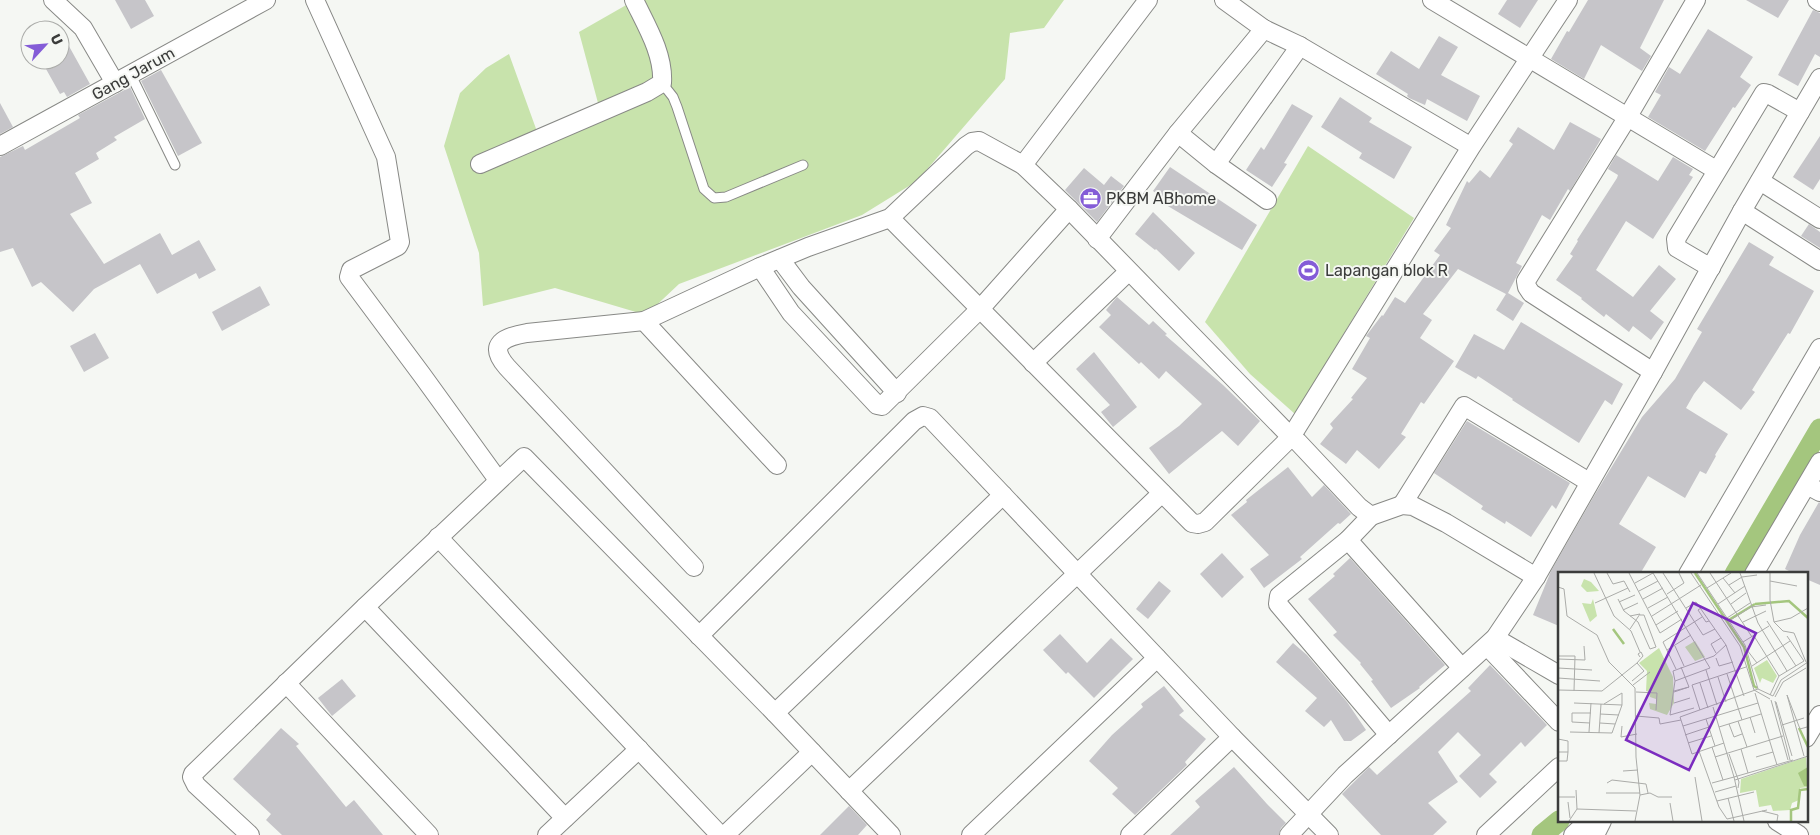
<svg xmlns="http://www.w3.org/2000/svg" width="1820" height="835" font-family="Rubik,sans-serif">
<rect width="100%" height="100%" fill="#f5f7f3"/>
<g fill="#c8e3ac">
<polygon points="635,0 1064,0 1044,28 1010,33 1005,79 917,181 862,215 679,284 646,315 555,288 483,306 479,253 444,146 460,93 486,68 509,54 539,137 598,103 579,32"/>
<polygon points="1308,146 1414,218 1295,414 1250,374 1205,322"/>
</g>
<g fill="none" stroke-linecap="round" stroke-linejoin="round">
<polyline stroke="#849d6a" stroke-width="6" points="1805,456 1817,463"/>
<g stroke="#a4c67e" stroke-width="21">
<polyline points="1735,574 1820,429"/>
<polyline points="1542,835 1559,821"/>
</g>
</g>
<g fill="#c6c5c9">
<polygon points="115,0 145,0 154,16 131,29"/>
<polygon points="1507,0 1538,0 1520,28 1498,14"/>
<polygon points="1588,0 1664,0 1640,48 1651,56 1642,71 1601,45 1584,79 1551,59 1567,31 1569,32"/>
<polygon points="1746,0 1789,0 1778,18"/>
<polygon points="1813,10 1820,13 1820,57 1815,54 1798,86 1778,75"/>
<polygon points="1708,29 1753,57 1740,77 1751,85 1735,108 1733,107 1705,151 1648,117 1661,95 1655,92 1669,67 1680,74"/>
<polygon points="60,30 90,84 67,97 64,92 60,94 41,60 60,60"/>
<polygon points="1439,36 1458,47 1441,75 1480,96 1467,121 1427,99 1425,105 1409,98 1407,96 1408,94 1376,74 1391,51 1419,69"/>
<polygon points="161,70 202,143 178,156 141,81"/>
<polygon points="130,87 145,119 114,137 117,140 96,153 99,159 75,173 92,203 70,214 104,264 160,233 172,255 199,240 216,270 199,279 196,273 157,294 140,264 94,289 73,312 41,282 32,287 13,248 0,252 0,157 23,146 25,150 80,118 78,115"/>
<polygon points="1340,97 1372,118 1369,122 1412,147 1394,179 1359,158 1362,153 1321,127"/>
<polygon points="0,103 13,127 0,134"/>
<polygon points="1292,104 1313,116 1284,163 1287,164 1272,187 1246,170 1261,147 1264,150"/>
<polygon points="1570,122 1601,139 1570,191 1568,189 1550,220 1542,215 1516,263 1522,266 1508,293 1524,303 1513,321 1496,310 1506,294 1458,269 1423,314 1432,320 1420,338 1454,361 1424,404 1421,402 1401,434 1406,437 1379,469 1357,450 1346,464 1320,444 1333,428 1330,424 1353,399 1351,398 1367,378 1352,369 1370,338 1366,336 1382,315 1383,316 1395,297 1405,303 1440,255 1434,251 1451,228 1446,225 1467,181 1469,183 1480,170 1490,178 1513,144 1509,141 1518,127 1554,150"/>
<polygon points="1820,136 1820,179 1813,190 1793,177"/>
<polygon points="1616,155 1658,181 1673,157 1693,169 1689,175 1693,177 1653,239 1626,221 1596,270 1633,297 1659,265 1676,279 1650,311 1664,322 1651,340 1633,326 1629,332 1606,314 1604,317 1581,299 1582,298 1556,280 1573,256 1570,254 1578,241 1577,240 1617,178 1618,175 1608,169"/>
<polygon points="1170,167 1257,225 1242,250 1161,202 1164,198 1153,191"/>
<polygon points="1084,168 1104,185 1111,176 1124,186 1097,222 1065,190"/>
<polygon points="1153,212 1195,253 1179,271 1156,249 1155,250 1135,234"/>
<polygon points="1809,224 1820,232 1820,248 1801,236"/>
<polygon points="1749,242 1774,257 1769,265 1814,291 1790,334 1788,333 1752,390 1755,392 1741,410 1704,381 1694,394 1686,408 1728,434 1715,455 1716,456 1706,474 1700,471 1685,498 1648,476 1619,524 1656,547 1640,574 1559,574 1559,626 1533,615 1551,571 1594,496 1642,417 1675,379 1702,332 1697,329"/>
<polygon points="260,286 270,305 222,331 212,312"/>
<polygon points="1117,297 1149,325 1153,321 1167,334 1165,335 1223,385 1260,421 1238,446 1222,431 1169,474 1149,448 1179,426 1202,404 1166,371 1159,379 1141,362 1139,364 1099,327 1111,315 1106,310"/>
<polygon points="1521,322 1623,384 1612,405 1605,400 1579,443 1512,400 1513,399 1478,376 1476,379 1455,367 1474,334 1504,350"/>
<polygon points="95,333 109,358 84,372 70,346"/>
<polygon points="1094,352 1137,407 1113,427 1101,412 1110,405 1076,369"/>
<polygon points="1467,421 1570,483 1556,509 1552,505 1531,537 1506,521 1505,524 1481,509 1483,506 1434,473"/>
<polygon points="1288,467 1312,497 1324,485 1351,514 1340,524 1338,523 1300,557 1302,559 1264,588 1250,569 1269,555 1231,515 1247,502 1246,500"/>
<polygon points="1819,502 1820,503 1820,585 1806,579 1806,574 1795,574 1785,569 1800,535"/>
<polygon points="1222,553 1244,577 1222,598 1200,574"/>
<polygon points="1350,558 1445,665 1419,687 1420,688 1391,708 1371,681 1373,680 1360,664 1361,663 1333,635 1337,632 1308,599 1335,576 1333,574"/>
<polygon points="1159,581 1171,591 1148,619 1136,609"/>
<polygon points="1060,634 1087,663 1111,638 1133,659 1094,698 1068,672 1066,674 1043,650"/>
<polygon points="1293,643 1307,655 1347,702 1366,730 1351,741 1344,741 1331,720 1324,727 1305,711 1317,698 1276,662"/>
<polygon points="1490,665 1547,725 1525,747 1521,742 1489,774 1497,782 1480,798 1459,776 1481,755 1458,732 1438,752 1458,782 1428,803 1447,822 1433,835 1381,835 1342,794 1369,767 1377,775 1471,691 1468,688"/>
<polygon points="342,679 356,696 332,716 318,698"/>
<polygon points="1164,686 1184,711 1179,715 1206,739 1185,762 1187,765 1135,815 1112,794 1118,788 1089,761 1112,735 1143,707 1141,704"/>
<polygon points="281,728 299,744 296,746 346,807 354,800 383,835 282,835 266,820 271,814 233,779"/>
<polygon points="1234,767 1267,804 1286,823 1281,828 1279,835 1170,835 1200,807 1195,801"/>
<polygon points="849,806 867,825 858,835 820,835"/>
</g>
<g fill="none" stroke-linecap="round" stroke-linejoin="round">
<defs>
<g id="lane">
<polyline points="130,73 175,165"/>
<polyline points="662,83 673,97 677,107 704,189 714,198 726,197 803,165"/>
</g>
<g id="street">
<polyline points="53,0 83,28 115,83"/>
<polyline points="315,0 386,157 400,242 398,246 351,270 349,277 422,375 498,480"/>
<polyline points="1224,0 1264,29 1300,46 1463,142"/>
<polyline points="1432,0 1716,170"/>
<polyline points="1817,0 1820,2"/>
<polyline points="1178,133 1216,164 1267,200"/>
<polyline points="0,146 266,0"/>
<path d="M480 164 647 92 662 83C664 54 646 25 634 0"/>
<polyline points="1216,164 1300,46"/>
<polyline points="1023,165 1148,0"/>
<polyline points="1760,181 1820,219"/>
<polyline points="1742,211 1820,261"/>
<polyline points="890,218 1192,523 1198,524 1205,522 1291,437 1471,147 1568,0"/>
<polyline points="1097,239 1178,133 1264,29"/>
<polyline points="780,259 801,287 897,393"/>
<polyline points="760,267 791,313 877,405 882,406 980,309 1069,209"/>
<polyline points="1711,268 1677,248 1676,239 1764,93 1768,94 1800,112"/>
<polyline points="644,321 777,465"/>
<polyline points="1033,363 1128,272"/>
<polyline points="1653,372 1531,293 1527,287 1526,281 1627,118 1696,0"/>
<polyline points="1807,485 1820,492"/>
<polyline points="1402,505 1464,406 1589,482"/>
<polyline points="1371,516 1348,540 1462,668"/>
<polyline points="438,537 720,835"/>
<polyline points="1348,540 1279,596 1278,604 1389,735"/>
<path d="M694 567 507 367C487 344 504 337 527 333L644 321 760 267 808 247 890 218 966 146 972 142 979 141 1023 165 1069 209 1291 437 1298 442 1359 507 1371 516 1402 505 1413 506 1446 523 1536 577"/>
<polyline points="1688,574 1820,348"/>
<polyline points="1754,574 1820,462"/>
<polyline points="365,607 565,818"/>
<polyline points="699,636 914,421 923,416 930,418 1232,737 1329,835"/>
<polyline points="1495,638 1559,675"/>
<polyline points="1488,647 1559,722"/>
<polyline points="286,683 429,835"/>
<polyline points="775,713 1003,495"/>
<polyline points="1806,738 1820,715"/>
<polyline points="849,791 1162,493"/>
<polyline points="1777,821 1799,835"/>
<polyline points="250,835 196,785 192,777 193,774 365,607 524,457 775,713 891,835"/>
<polyline points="547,835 639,749"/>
<polyline points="725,835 812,752"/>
<polyline points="971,835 1157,658"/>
<polyline points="1130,835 1232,737"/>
<polyline points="1289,835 1345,775 1495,638 1536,577 1653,372 1742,211 1820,78"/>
<polyline points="1486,835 1559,767"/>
<polyline points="1573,835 1588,821"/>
<polyline points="1595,835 1602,821"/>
</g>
</defs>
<use href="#lane" stroke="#888986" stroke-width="11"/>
<use href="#street" stroke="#888986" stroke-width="20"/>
<use href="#lane" stroke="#fff" stroke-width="9"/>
<use href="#street" stroke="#fff" stroke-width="18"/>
</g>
<defs>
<symbol id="office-disc" viewBox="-11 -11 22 22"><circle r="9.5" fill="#845cd7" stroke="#f5f7f3"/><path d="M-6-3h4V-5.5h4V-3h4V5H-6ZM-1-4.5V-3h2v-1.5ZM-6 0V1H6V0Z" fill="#fff"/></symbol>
<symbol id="stadium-disc" viewBox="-11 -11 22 22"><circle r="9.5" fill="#845cd7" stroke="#f5f7f3"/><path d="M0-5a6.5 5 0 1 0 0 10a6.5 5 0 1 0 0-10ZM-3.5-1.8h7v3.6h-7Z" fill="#fff"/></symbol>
</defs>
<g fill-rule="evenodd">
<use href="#office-disc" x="1078" y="186" width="25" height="25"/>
<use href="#stadium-disc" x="1296" y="258" width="25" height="25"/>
</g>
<g text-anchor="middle" stroke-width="4" stroke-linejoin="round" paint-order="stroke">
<g font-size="16" fill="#3b3c3b" stroke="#f5f7f3">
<text transform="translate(133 73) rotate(-29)" y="6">Gang Jarum</text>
</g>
<g font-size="16" fill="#3b3c3b" stroke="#f5f7f3" text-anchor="start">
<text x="1106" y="204">PKBM ABhome</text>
<text x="1325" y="276">Lapangan blok R</text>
</g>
</g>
<g transform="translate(1558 572)">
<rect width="250" height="250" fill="#f5f7f3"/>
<path d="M26 7 33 10 41 19 29 20 23 14ZM35 27 39 44 32 50 24 31 33 32ZM137 69 147 85 137 89 127 75ZM101 76 115 105 116 131 109 143 92 137 91 131 98 132V127L92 125 91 120 88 119 89 99 81 91ZM209 88 219 104 215 111 204 106 202 111 196 96ZM248 185 250 215 242 216 241 228 234 231 232 238 215 239 213 233 201 235 198 218 182 221 183 207Z" fill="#c8e3ac"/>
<path d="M250 195V214H246L240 201Z" fill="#a4c67e"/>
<path fill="none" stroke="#a4c67e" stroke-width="2.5" d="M137 1 186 75 196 114 199 116M197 32 231 29 250 46M169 49 197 32M55 57 66 72M241 156 250 175M233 249V238L240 236 242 218 250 217"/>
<path fill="none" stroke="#abaca9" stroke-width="1" d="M36 1 56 44 73 59 82 80M49 1 55 12 66 9 72 20M71 1 102 61 124 47M95 1 152 96 117 109M105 1 145 63 157 57M133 1 182 74 196 118 212 127M139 1 187 73 200 117 215 124 223 108 250 90M152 1 194 65M182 1 200 51 229 99M212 1V28L216 50 225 59 236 61 248 90M165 6 177 21M212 9 239 14M77 11 95 1M171 13 184 5 199 3M0 15 6 17 9 44 39 63 51 90 77 116 78 185 82 223 77 249M149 16 173 1M81 19 100 9M109 22 126 11 121 1M60 27 66 39 80 50 92 77 98 75 86 43H82M85 27 105 16M61 30 77 23M37 31 70 16M160 32 187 14M173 32 188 21M90 36 110 25M128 36 138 30 168 73 186 124M143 36 140 38 148 50 151 49M65 38 80 31M94 44 143 13M169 46 192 31M171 49 193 35 208 33M209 49 238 94M185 50 208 39M216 50 233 46 250 36M98 53 120 39M72 57 82 42 72 44M196 64 221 104M185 70 211 54M117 74 126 94M109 78 133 63M189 78 199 91M158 81 153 72 163 66M0 84H17L16 119M158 86 161 94 175 90M0 87 27 88 26 74M194 94 232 69M123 95 131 115M0 96 34 98M118 97 105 70 144 45M148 98 159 133M169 102 184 148M160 105 168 130M0 106 42 109M74 109 86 99 79 91M142 111 150 136M75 113 92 100M0 118 44 119 79 91 85 84 83 80 80 82 82 85M116 119 131 115M78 120 99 121 98 138M116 120 131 115M197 121 219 193M212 123 221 104 246 89 229 64M217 125 225 110 248 96M213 128 230 188M217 129 232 188M218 130 234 184M16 131 64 133M116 131 132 126M136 136 112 143 117 109 115 99 156 84 168 73M142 138 134 113 188 95M42 142 61 143M78 144 101 146 102 152 123 148M192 145 197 161M148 147 157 174M180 149 189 175M32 151 14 150V141H33M42 151 57 152M171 152 176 165 184 162M224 153 246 146M64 154 63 165 79 162M125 154 200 131M161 155 203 142M12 160 54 161 64 133V121L46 132M31 160 33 131M41 161 43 132M127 163 151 155M0 167 10 169V180H0M130 171 153 164M166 171 134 182 122 145 200 117M154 175 165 208M183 177 190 201M141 179 161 235 169 247 209 238M171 182 181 210 180 216M246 184 229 123 242 157 249 155M157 185 225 164M198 185 215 180M0 189H9L10 180M65 199 80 198M137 205 144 249M177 208 250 184M49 211 54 208 88 212 90 221M154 211 176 205 155 135M18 218 19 237M157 220 178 214M48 221H82M82 223 92 221 100 225H114M0 225H17M170 226 176 249M159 229 196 220M10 230 12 246M112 231 115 249M204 239 220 243 219 249M11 249 19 237 78 239M186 249 176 205 235 188"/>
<path fill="#7b2cbf" fill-opacity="0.15" stroke="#7b2cbf" stroke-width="2.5" d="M135 31 198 61 131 198 68 168Z"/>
<rect width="250" height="250" fill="none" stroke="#3b3c3b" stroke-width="2.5"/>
</g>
<g transform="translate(45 45) rotate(64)"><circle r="24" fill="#f5f7f3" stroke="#abaca9"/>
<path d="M0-4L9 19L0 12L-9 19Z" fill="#845cd7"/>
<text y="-8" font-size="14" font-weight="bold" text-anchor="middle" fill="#3b3c3b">U</text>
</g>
</svg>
